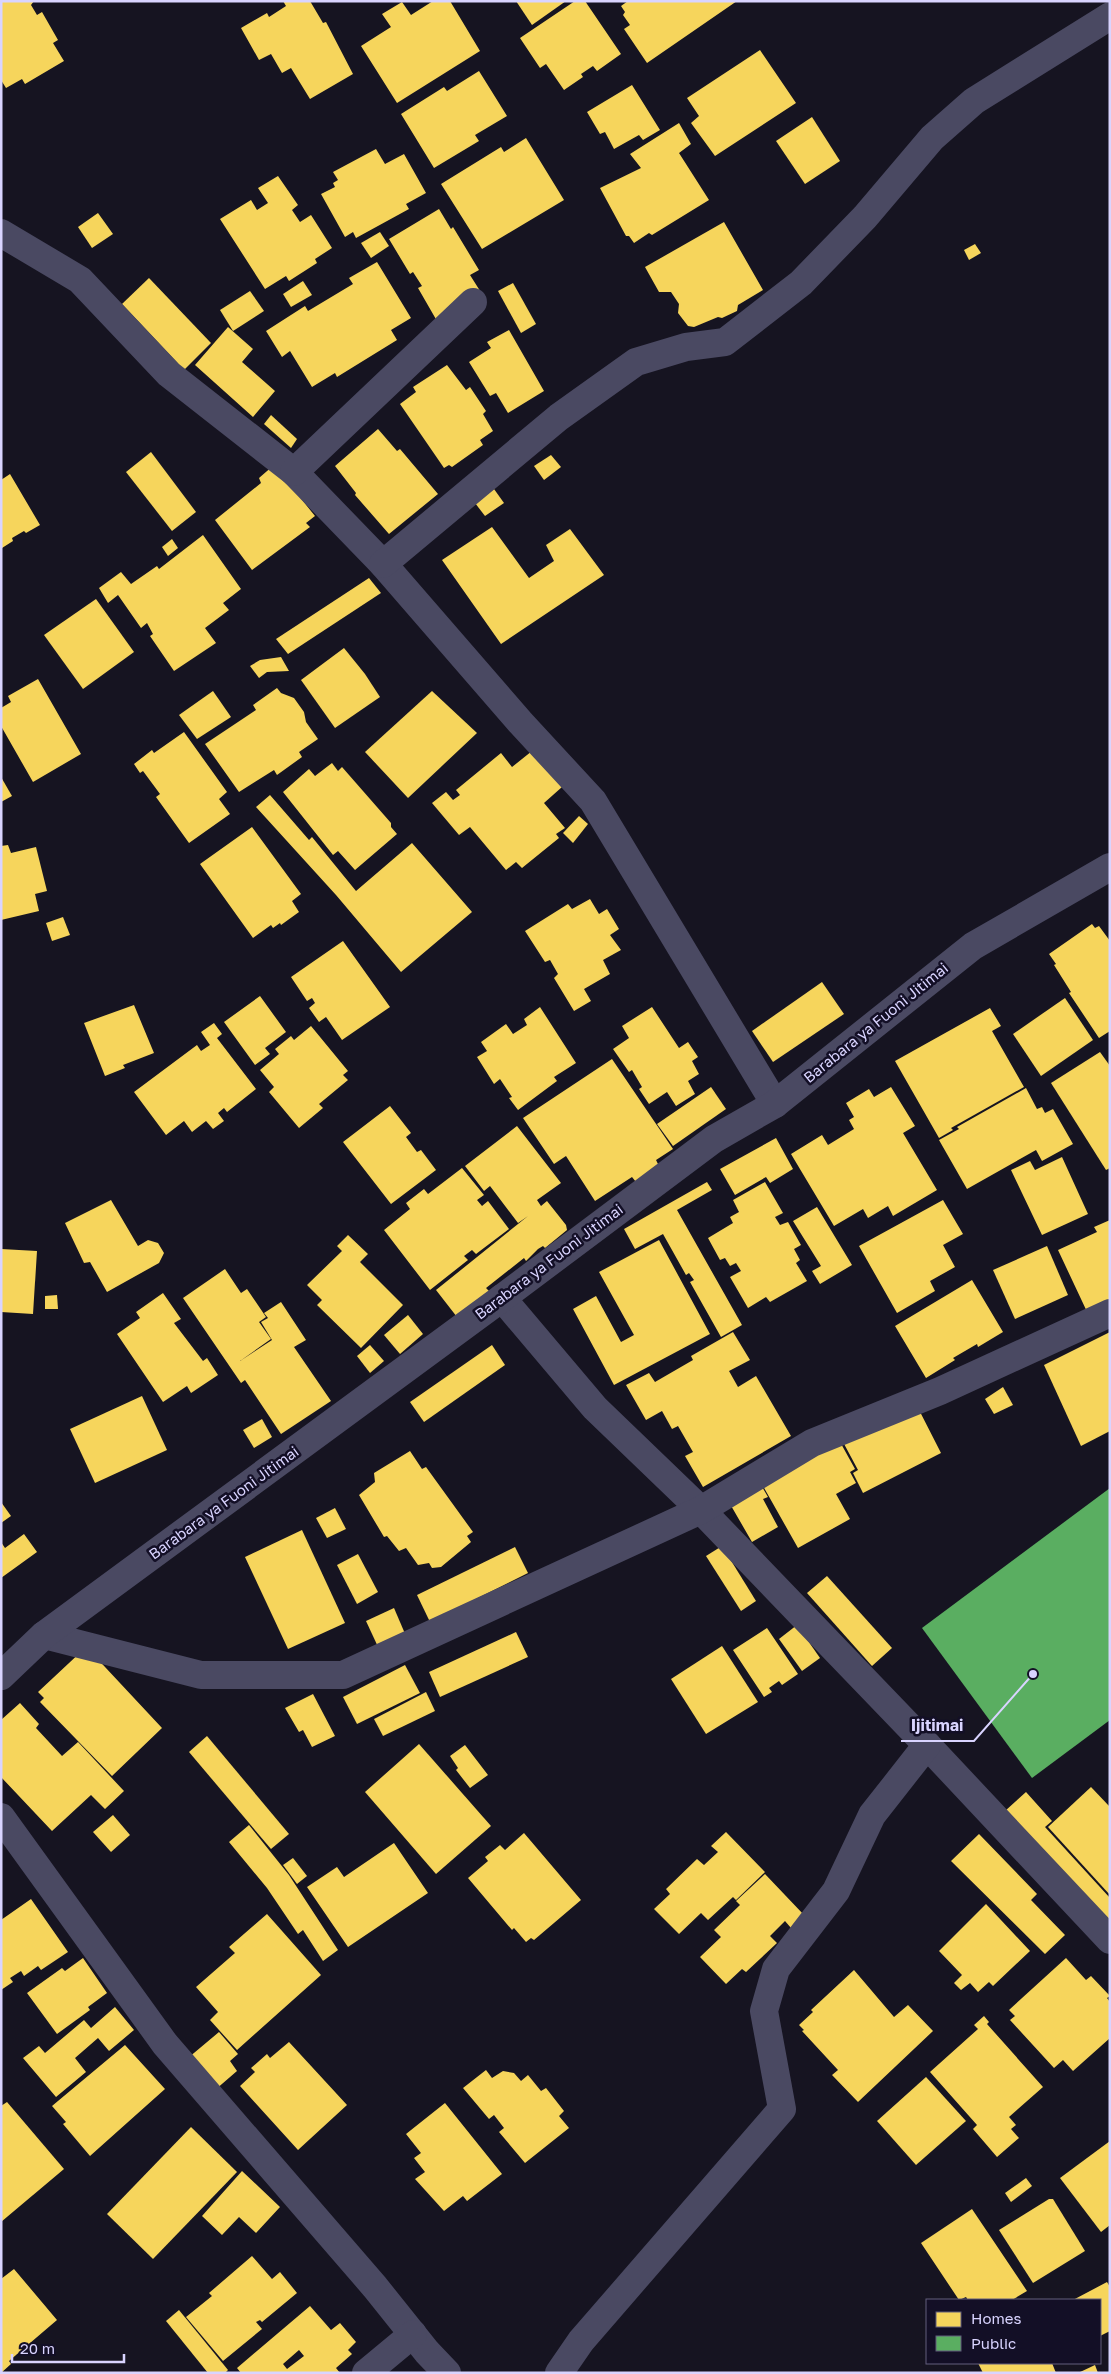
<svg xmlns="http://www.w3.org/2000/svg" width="1111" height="2374" font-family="'Golos Text',sans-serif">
<rect width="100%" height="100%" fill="#161421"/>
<g fill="#f6d55c" fill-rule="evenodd">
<polygon points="1,1 34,1 31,5 37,15 42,12 58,40 53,43 64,61 25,84 22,79 6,88 1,80"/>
<polygon points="283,1 310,1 323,23 326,22 353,74 310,99 291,68 282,73 271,54 259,60 241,28 267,13 269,17 286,6"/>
<polygon points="433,1 450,1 480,51 397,103 361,46 391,27 382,14 402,2 411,15"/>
<polygon points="516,1 566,1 532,25"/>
<polygon points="575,1 585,1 621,54 597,71 593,66 581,74 583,77 564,90 546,64 540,68 520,38"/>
<polygon points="628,1 737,1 647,63 624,29 630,25 623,15 625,12 621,6"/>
<polygon points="760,50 796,103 715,156 691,123 699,116 687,98"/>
<polygon points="479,71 507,116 475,135 479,141 434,168 401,114 444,87 447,91"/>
<polygon points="632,85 660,130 643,140 639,135 614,149 605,132 600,134 587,112"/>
<polygon points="812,117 840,161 805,184 776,141"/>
<polygon points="679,123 691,144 679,153 709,200 652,235 649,233 634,243 629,236 626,236 600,188 641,168 630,154"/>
<polygon points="526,138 564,200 482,249 441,184 501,147 504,152"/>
<polygon points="376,149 385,164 404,154 426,193 406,204 409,209 356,238 353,232 345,237 321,194 335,187 333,183 338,180 333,172"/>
<polygon points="278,176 298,205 292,210 300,222 311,215 332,248 315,259 317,263 289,281 286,276 265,289 220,219 251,200 257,210 268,203 258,188"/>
<polygon points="439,209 451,229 453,227 479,270 470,275 482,294 437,321 418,288 422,286 413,272 410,274 389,239"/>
<polygon points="98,213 113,234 92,248 78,227"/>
<polygon points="724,222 763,290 738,305 737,311 722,318 718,317 694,327 688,326 678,313 679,304 671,292 659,292 645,267"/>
<polygon points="380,232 389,246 371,258 361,243"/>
<polygon points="975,244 981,253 969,260 964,250"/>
<polygon points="377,262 411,318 391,330 397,340 337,377 335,373 312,387 290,351 282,357 266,331 305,306 308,311 353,284 349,278"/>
<polygon points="149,278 211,343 184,370 122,304"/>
<polygon points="303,281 312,295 291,307 283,294"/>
<polygon points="513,283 536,324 521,333 498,291"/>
<polygon points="250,291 264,311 233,331 220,310"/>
<polygon points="228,327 253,349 242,362 275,391 253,417 195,365"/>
<polygon points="509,330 544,391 508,413 496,393 490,396 469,362 491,348 487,342"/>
<polygon points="447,365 466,390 470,387 486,411 483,414 493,431 480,440 483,445 452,467 449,465 444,468 400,404 416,392 413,387"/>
<polygon points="271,415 297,439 291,448 264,424"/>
<polygon points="378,429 397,451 400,449 438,494 389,534 355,495 356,493 335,466"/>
<polygon points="151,452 196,512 172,531 126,472"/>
<polygon points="551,455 561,467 544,480 534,466"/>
<polygon points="274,465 315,516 306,523 310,527 252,570 215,520 261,483 259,478"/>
<polygon points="10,474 40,525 26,533 24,531 12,538 13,541 2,548 1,480"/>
<polygon points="494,489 504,503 485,516 475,503"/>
<polygon points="492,527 529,578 554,561 546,545 570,529 604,575 501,644 442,560"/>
<polygon points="203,535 241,589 223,603 229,610 205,628 216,643 174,671 150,636 153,634 147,623 141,628 118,595 108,603 99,588 121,572 131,584 157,566 159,569"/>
<polygon points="172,539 178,548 168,556 162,547"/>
<polygon points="369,578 381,593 288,654 276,639"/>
<polygon points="96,599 134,652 83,689 44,635"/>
<polygon points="344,648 365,674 380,697 335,728 301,680"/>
<polygon points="281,657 289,671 267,672 259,678 250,666 260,660"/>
<polygon points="38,679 81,754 33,782 1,726 1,708 11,702 8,696"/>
<polygon points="277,688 281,693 294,698 304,712 306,722 318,739 299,752 302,757 277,775 274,770 239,792 205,744 256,710 253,705"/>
<polygon points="213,691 231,717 197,739 179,715"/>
<polygon points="432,691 477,733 408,798 365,752"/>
<polygon points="184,732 227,792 219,799 230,814 189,843 156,797 160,794 143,771 140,773 134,764 152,750 154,753"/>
<polygon points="532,751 562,787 544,803 565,828 556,834 559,838 522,868 516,862 506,870 470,827 459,835 432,803 446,792 453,800 460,795 456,790 501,753 512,767"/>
<polygon points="332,763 338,771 342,767 391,823 391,827 397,834 355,870 338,851 333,855 283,792 309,769 315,776"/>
<polygon points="1,777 12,796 1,802"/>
<polygon points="270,795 309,840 312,837 356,891 412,843 472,912 401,972 336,895 256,807"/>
<polygon points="579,816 588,824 573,843 563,833"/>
<polygon points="252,827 301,894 292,901 299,912 281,925 280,923 273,928 271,925 253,938 200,864"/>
<polygon points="8,845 11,853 36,847 47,891 35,894 39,911 1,920 1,846"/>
<polygon points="590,899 599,914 607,909 619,929 610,935 621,950 603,960 610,974 584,989 591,1001 574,1011 554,978 558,974 550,960 545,962 525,931 568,904 572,909"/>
<polygon points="63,917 70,935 52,941 46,923"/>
<polygon points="1092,924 1095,928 1099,926 1110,941 1110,1031 1099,1038 1069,993 1071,992 1054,965 1056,964 1049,954"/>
<polygon points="343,941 390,1007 342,1040 326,1017 319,1022 309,1008 315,1003 312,998 307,1001 291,977"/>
<polygon points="822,982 844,1014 773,1062 752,1031"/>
<polygon points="260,996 286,1032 265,1048 270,1054 255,1065 224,1022"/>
<polygon points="1065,998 1093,1040 1041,1076 1013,1034"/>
<polygon points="134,1005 154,1053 123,1065 125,1068 105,1076 84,1023"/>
<polygon points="540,1007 576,1063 554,1077 557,1081 518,1110 509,1098 512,1097 500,1079 494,1084 477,1057 487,1051 481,1042 506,1024 513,1034 527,1025 524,1019"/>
<polygon points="652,1007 679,1048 688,1042 698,1057 692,1061 699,1074 688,1081 695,1094 676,1106 667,1092 649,1104 639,1089 642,1087 632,1070 629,1072 613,1049 629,1038 622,1026"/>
<polygon points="990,1008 1001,1026 992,1031 1024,1087 951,1128 953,1130 939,1138 895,1061"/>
<polygon points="214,1023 222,1034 217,1038 256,1089 227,1112 224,1108 218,1113 224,1121 213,1129 206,1121 192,1132 184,1121 166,1135 134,1092 197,1045 201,1051 210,1045 201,1032"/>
<polygon points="311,1026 348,1071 343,1075 348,1080 319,1104 323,1108 299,1128 269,1092 274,1087 260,1070 279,1054 275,1049 291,1036 294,1040"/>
<polygon points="1100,1052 1110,1066 1110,1168 1106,1170 1051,1083"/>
<polygon points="612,1059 673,1149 656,1160 659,1166 636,1182 632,1177 595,1201 566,1156 554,1164 523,1118"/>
<polygon points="711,1087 726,1109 673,1146 657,1124"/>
<polygon points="891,1087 915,1126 903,1133 937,1190 893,1216 888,1206 868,1218 863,1209 834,1226 791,1154 822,1135 828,1145 854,1129 849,1120 854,1117 846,1103 869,1089 874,1097"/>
<polygon points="1026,1088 1037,1109 1042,1107 1045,1113 1053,1109 1073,1144 1042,1161 1036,1150 967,1189 939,1140 959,1129 957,1127"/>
<polygon points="390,1106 411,1133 406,1137 417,1152 421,1150 436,1170 391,1204 343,1142"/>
<polygon points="517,1126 561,1183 537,1200 541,1206 547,1201 566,1225 567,1230 545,1248 543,1246 538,1249 526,1261 524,1258 486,1288 489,1291 457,1317 436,1290 528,1216 518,1223 490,1186 484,1191 465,1166"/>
<polygon points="776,1138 793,1169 770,1183 766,1177 735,1195 720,1169"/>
<polygon points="1062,1157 1088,1214 1042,1235 1011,1170 1030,1161 1035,1170"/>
<polygon points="462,1168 484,1195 477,1200 482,1206 488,1201 509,1229 476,1254 472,1250 464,1256 468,1260 430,1290 384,1230 410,1209 406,1203 424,1189 428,1194"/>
<polygon points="707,1182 712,1190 677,1210 742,1325 721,1337 690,1282 694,1280 689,1273 686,1275 663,1234 635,1249 624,1229"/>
<polygon points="765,1182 783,1213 775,1217 780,1225 788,1222 801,1245 794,1249 800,1260 796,1263 807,1281 770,1302 766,1297 748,1308 730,1277 741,1271 736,1263 730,1266 725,1258 720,1260 708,1238 733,1223 730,1217 739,1212 733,1200"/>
<polygon points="111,1200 138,1246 148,1240 158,1243 164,1253 159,1263 107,1292 90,1262 84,1263 65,1223"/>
<polygon points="943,1200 963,1234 943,1245 955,1267 930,1281 935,1291 897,1313 859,1246"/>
<polygon points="817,1207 852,1265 820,1284 812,1271 821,1266 793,1221"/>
<polygon points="1110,1220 1110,1302 1089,1316 1058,1250 1097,1232 1094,1227"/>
<polygon points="348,1235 368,1254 360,1262 403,1305 361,1348 317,1305 322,1300 307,1285 342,1251 337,1246"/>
<polygon points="659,1240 710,1334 614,1385 573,1309 596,1296 621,1342 634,1335 599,1272"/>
<polygon points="1047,1246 1068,1295 1015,1319 993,1270"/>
<polygon points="1,1249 37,1251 33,1314 1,1312"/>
<polygon points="225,1269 241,1293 247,1289 266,1317 259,1322 271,1339 240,1361 272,1340 261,1322 268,1318 264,1313 281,1302 306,1340 294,1347 331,1401 281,1434 245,1380 241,1383 183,1298"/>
<polygon points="972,1280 1003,1332 978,1347 977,1344 953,1358 955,1360 926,1378 895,1326"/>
<polygon points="163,1293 181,1319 174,1323 203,1361 207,1358 218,1375 191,1393 187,1386 163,1402 117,1334 140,1318 136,1312"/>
<polygon points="57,1295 58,1309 45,1309 45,1296"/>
<polygon points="408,1315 423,1334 400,1354 384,1335"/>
<polygon points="733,1332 750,1360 729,1371 738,1387 756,1376 791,1436 703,1487 685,1456 693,1452 678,1426 672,1429 662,1411 646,1420 626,1385 649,1373 655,1382 693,1360 691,1356"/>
<polygon points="1110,1332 1110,1431 1081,1446 1044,1365"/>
<polygon points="370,1345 384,1361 370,1373 357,1356"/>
<polygon points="492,1345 505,1365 424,1422 410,1402"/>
<polygon points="1003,1387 1013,1405 994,1414 985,1399"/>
<polygon points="142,1396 167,1450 95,1483 70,1429"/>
<polygon points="916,1404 941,1453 863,1493 853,1473 858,1470 843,1442"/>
<polygon points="262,1419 272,1437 254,1448 243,1430"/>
<polygon points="839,1440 855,1469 850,1472 856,1483 836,1494 850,1519 798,1548 759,1479"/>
<polygon points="410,1451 422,1469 426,1467 473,1532 467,1536 471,1542 441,1567 432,1568 429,1563 418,1565 406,1548 399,1551 387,1536 384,1537 359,1495 375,1482 374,1473"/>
<polygon points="758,1480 768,1497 763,1499 778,1527 752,1542 726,1497"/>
<polygon points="1,1502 11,1516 1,1523"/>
<polygon points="335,1508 346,1529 327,1538 316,1518"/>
<polygon points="302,1530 345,1623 288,1649 245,1557"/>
<polygon points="24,1534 37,1552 1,1578 1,1542 5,1548"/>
<polygon points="722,1546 756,1601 741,1611 706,1556"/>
<polygon points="515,1547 528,1573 430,1622 417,1595"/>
<polygon points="358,1554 378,1592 357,1604 337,1565"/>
<polygon points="827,1576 892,1648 872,1666 807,1593"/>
<polygon points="394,1608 406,1636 379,1649 366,1621"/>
<polygon points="797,1625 820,1658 802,1671 779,1639"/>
<polygon points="767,1628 798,1674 782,1685 779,1681 769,1688 772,1692 764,1697 733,1650"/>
<polygon points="516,1632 528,1657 440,1697 429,1672"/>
<polygon points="722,1646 758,1702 706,1734 671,1679"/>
<polygon points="84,1649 91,1652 162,1728 112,1776 40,1702 44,1698 38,1692"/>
<polygon points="405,1665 420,1693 357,1724 343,1697"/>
<polygon points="426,1692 435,1711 383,1736 374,1719"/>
<polygon points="313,1694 335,1736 312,1747 303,1730 299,1732 285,1708"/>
<polygon points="20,1703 39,1724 36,1728 62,1756 78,1742 124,1791 105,1809 91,1795 52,1831 1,1777 1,1720"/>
<polygon points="207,1736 289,1834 271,1849 189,1752"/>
<polygon points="419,1744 491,1826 436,1874 365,1792"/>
<polygon points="465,1745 488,1775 470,1788 456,1770 458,1768 450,1756"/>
<polygon points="1091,1787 1110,1807 1110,1895 1048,1827"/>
<polygon points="1026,1792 1052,1821 1045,1827 1110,1898 1110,1925 1005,1811"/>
<polygon points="113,1815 130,1835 111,1852 93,1832"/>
<polygon points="249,1825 289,1875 338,1950 323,1961 303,1930 298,1934 267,1888 229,1842"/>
<polygon points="726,1832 765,1872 736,1900 733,1897 708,1920 701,1913 679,1934 654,1909 670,1894 666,1889 697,1859 704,1865 718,1852 711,1846"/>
<polygon points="524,1833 581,1900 534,1940 531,1938 526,1942 514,1928 512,1930 468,1878 488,1861 485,1857 500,1845 505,1850"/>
<polygon points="979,1834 1037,1894 1031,1900 1065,1935 1045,1954 951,1861"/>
<polygon points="394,1843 428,1893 348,1947 307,1887 337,1867 344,1877"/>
<polygon points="293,1858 307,1876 297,1884 283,1865"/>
<polygon points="765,1874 804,1915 791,1928 785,1921 770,1936 777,1943 746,1972 742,1969 726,1984 700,1957 721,1937 714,1930 740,1905 736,1901"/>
<polygon points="31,1899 68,1952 41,1970 38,1966 24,1976 21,1971 10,1978 13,1982 1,1990 1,1920"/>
<polygon points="986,1904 1030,1951 993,1986 989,1982 978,1992 970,1983 961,1990 954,1983 962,1975 939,1951"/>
<polygon points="267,1914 321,1975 237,2050 210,2020 218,2012 196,1987 235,1953 229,1947"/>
<polygon points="83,1958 107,1993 88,2007 90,2010 57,2034 27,1993 62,1968 65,1971"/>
<polygon points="1066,1958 1086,1980 1091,1976 1110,1996 1107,1998 1110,2002 1110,2038 1073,2071 1063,2060 1054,2068 1010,2020 1015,2016 1009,2010"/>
<polygon points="854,1970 894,2017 908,2005 933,2031 858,2102 832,2075 838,2070 802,2031 804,2030 799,2025 813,2012 811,2010"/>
<polygon points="115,2007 134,2030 109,2051 98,2038 75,2058 86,2072 56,2097 23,2058 39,2046 45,2053 84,2020 91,2028"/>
<polygon points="984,2016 989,2022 987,2024 1043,2087 1009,2117 1016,2125 1011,2129 1019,2138 997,2157 973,2129 977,2125 930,2072 978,2029 974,2025"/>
<polygon points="219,2032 238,2054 230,2061 237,2071 215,2090 188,2058"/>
<polygon points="289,2042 347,2105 298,2150 240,2086 255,2072 251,2068 267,2054 270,2058"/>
<polygon points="125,2045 165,2089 90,2156 63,2124 66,2122 52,2106"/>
<polygon points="486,2070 492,2078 503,2071 514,2073 521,2081 528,2075 541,2091 546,2088 564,2111 559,2116 569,2128 525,2163 499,2132 504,2128 494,2115 489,2119 463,2088"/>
<polygon points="926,2077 966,2121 916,2165 877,2121"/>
<polygon points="7,2102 64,2169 1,2222 1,2106"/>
<polygon points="445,2103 502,2174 467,2201 463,2196 444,2211 415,2179 425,2172 414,2158 421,2153 406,2134"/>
<polygon points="191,2127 237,2172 153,2259 107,2214"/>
<polygon points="1110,2141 1110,2225 1101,2232 1060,2178"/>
<polygon points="242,2171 280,2207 256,2233 239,2217 222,2235 202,2216"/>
<polygon points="1026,2178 1032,2186 1011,2202 1005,2193"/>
<polygon points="1049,2199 1053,2199 1085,2251 1033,2283 999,2230"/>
<polygon points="972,2209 1027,2291 1012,2300 968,2300 966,2297 959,2300 921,2243"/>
<polygon points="252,2256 272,2279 280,2272 297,2293 262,2322 260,2320 256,2322 262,2329 223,2361 186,2317 212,2296 209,2293"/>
<polygon points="14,2269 57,2320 9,2361 11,2364 1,2373 1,2279"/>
<polygon points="1107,2282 1110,2287 1110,2331 1100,2336 1100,2300 1073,2300"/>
<path d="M310 2306 331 2330 340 2323 356 2342 348 2350 352 2354 336 2368 340 2373H241L237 2368ZM299 2350 304 2356 287 2369 283 2364Z"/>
<polygon points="179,2310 228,2370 225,2373 208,2373 166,2321"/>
<polygon points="978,2363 1052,2363 1056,2373 983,2373"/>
<polygon points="1095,2365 1098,2373 1078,2373"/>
</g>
<polygon fill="#5aae61" points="1110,1488 1110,1720 1032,1778 922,1628"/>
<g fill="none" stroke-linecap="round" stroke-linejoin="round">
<g stroke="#4a4962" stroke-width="28">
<polyline points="1,233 80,280 169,374 294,472 383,564 520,722 593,801 775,1104"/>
<polyline points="294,472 473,302"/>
<polyline points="383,564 559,417 636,362 686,347 725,342 801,283 865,217 932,138 974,101 1110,16"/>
<polyline points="502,1298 595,1408 701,1510 927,1745 1110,1940"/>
<polyline points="44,1635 201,1675 343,1675 701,1510 812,1443 940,1391 1110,1313"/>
<polyline points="1,1676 44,1635 502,1298 714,1139 775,1104 973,946 1110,867"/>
<polyline points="1,1817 165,2044 375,2287 427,2352 447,2373"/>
<polyline points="366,2373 413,2334"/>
<polyline points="559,2373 581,2341 782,2109 764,2011 776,1969 836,1891 872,1815 927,1745"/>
</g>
</g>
<g text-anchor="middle" stroke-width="5" stroke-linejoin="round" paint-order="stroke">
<g font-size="15" fill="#d9d4ff" stroke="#130f26">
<text transform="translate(876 1023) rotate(-39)" y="5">Barabara ya Fuoni Jitimai</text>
<text transform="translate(549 1262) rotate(-37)" y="5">Barabara ya Fuoni Jitimai</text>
<text transform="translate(224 1503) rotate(-36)" y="5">Barabara ya Fuoni Jitimai</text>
</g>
</g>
<path fill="none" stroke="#d9d4ff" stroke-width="2" d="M1033 1674L974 1741H901"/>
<circle fill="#d9d4ff" stroke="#130f26" stroke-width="2" cx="1033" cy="1674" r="5"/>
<g font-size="16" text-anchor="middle" font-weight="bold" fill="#d9d4ff" stroke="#130f26" stroke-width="5" stroke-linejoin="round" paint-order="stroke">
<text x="937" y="1731">Ijitimai</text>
</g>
<rect width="1111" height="2374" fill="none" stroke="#d9d4ff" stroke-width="5"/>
<rect x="926" y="2299" width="175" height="65" fill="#130f26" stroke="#625e7d"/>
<rect x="936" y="2312" width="25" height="15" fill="#f6d55c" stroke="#625e7d"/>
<text x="971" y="2324" font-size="15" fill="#d9d4ff">Homes</text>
<rect x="936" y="2336" width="25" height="15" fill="#5aae61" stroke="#625e7d"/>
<text x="971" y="2349" font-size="15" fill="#d9d4ff">Public</text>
<path d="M12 2354v8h112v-8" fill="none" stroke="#d9d4ff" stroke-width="2.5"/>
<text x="20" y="2354" font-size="15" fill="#d9d4ff" stroke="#130f26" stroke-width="4" paint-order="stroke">20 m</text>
</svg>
